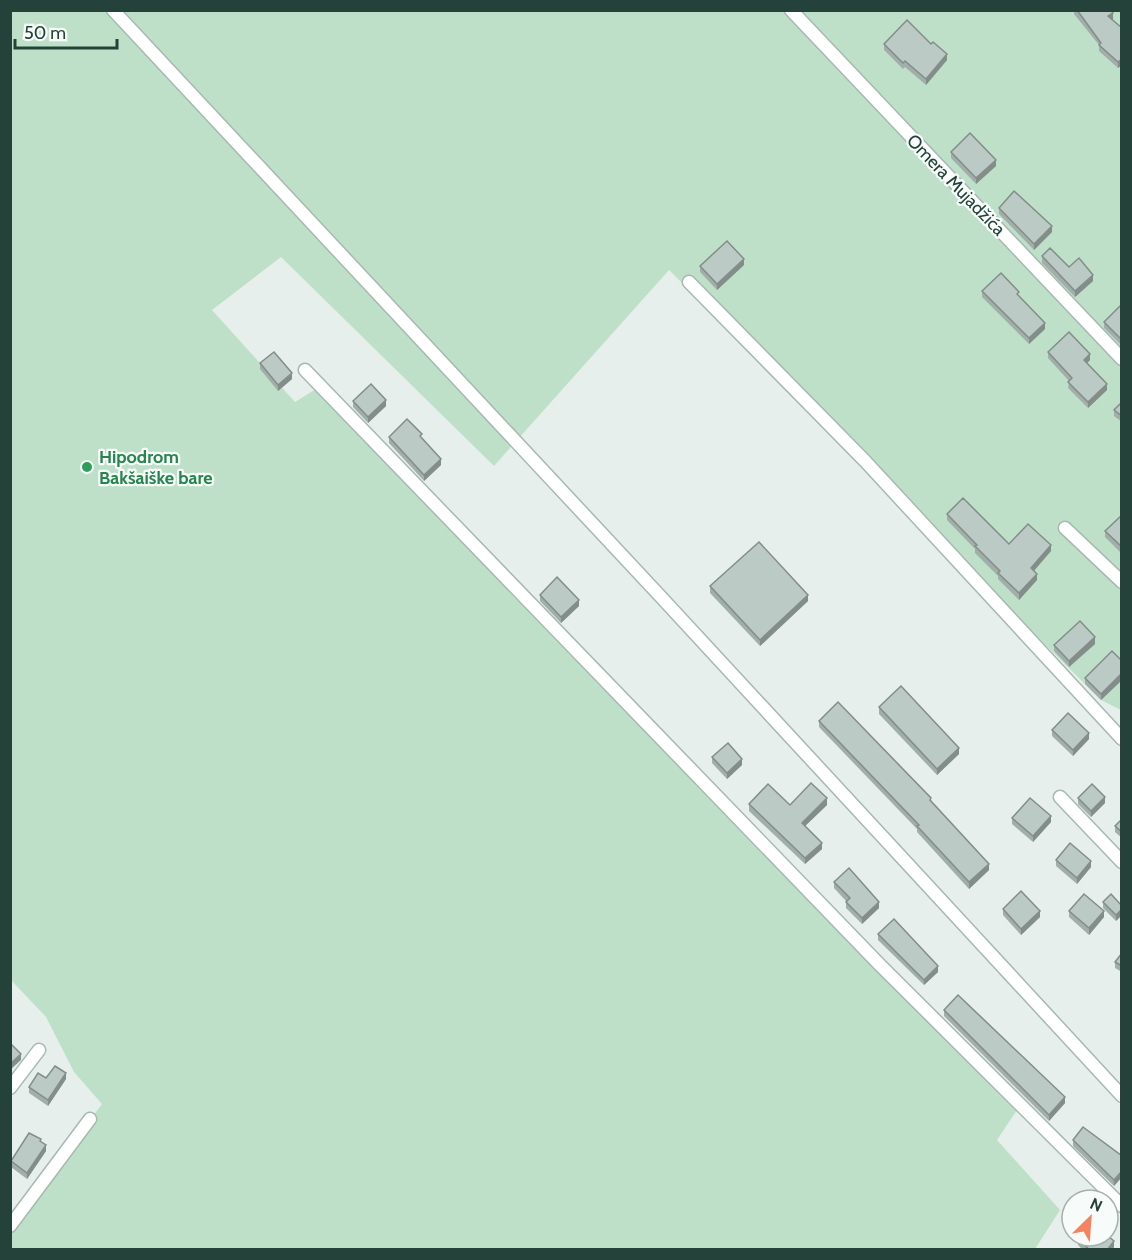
<svg xmlns="http://www.w3.org/2000/svg" width="1132" height="1260" font-family="Cabin,sans-serif">
<rect width="100%" height="100%" fill="#e6efeb"/>
<polygon fill="#bfe0c8" points="11,11 1121,11 1121,710 1101,700 669,270 494,466 281,257 212,310 295,402 324,384 977,1064 1017,1110 997,1140 1060,1210 1035,1249 11,1249 11,1226 102,1104 74,1072 46,1017 11,980"/>
<g fill="none" stroke-linecap="round" stroke-linejoin="round">
<defs>
<g id="minor">
<polyline points="113,10 661,597 1122,1096"/>
<polyline points="791,10 1122,359"/>
<polyline points="689,282 865,461 1122,739"/>
<polyline points="305,370 879,964 1122,1206"/>
<polyline points="1065,528 1122,582"/>
<polyline points="1060,797 1122,862"/>
<polyline points="10,1088 39,1050"/>
<polyline points="10,1226 90,1119"/>
</g>
</defs>
<use href="#minor" stroke="#a8b8b2" stroke-width="15"/>
<use href="#minor" stroke="#fff" stroke-width="12"/>
</g>
<g fill="#a1aea9">
<polygon points="1074,10 1111,10 1113,19 1112,20 1122,28 1122,65 1118,68 1099,51 1099,45 1074,14"/>
<polygon points="884,44 947,60 926,85 905,67 903,69 884,50"/>
<polygon points="951,152 996,166 976,184 951,158"/>
<polygon points="999,208 1052,232 1034,250 999,214"/>
<polygon points="1042,256 1069,267 1093,281 1075,297 1042,263"/>
<polygon points="744,265 717,290 700,272 700,266"/>
<polygon points="982,291 1019,296 1045,329 1029,344 982,297"/>
<polygon points="1122,306 1122,346 1104,328 1104,322"/>
<polygon points="1048,352 1090,360 1087,363 1107,390 1088,408 1068,388 1069,381 1048,358"/>
<polygon points="260,363 292,379 278,391 260,369"/>
<polygon points="353,401 386,406 368,423 353,407"/>
<polygon points="1122,402 1122,422 1114,416 1114,410"/>
<polygon points="389,437 441,465 424,481 389,443"/>
<polygon points="947,514 1009,544 1051,551 1034,571 1037,580 1019,600 998,579 998,576 975,553 975,549 947,520"/>
<polygon points="1122,515 1122,554 1105,537 1105,531"/>
<polygon points="710,586 808,601 760,646 710,593"/>
<polygon points="540,595 579,606 561,623 540,601"/>
<polygon points="1095,644 1069,667 1054,651 1054,645"/>
<polygon points="1122,661 1122,680 1101,700 1085,684 1085,678"/>
<polygon points="879,707 959,754 937,775 879,714"/>
<polygon points="819,721 931,801 989,870 969,889 917,832 917,829 819,727"/>
<polygon points="1052,730 1089,739 1073,756 1052,736"/>
<polygon points="712,757 742,765 727,779 712,763"/>
<polygon points="1078,798 1105,803 1091,817 1078,804"/>
<polygon points="749,804 827,805 805,826 822,849 805,864 749,811"/>
<polygon points="1012,818 1051,822 1033,842 1012,824"/>
<polygon points="1122,819 1122,838 1115,832 1115,826"/>
<polygon points="1056,860 1091,867 1077,884 1056,866"/>
<polygon points="834,882 879,908 862,924 846,908 846,901 834,888"/>
<polygon points="1103,902 1122,906 1122,915 1116,921 1103,908"/>
<polygon points="1003,909 1040,917 1021,935 1003,915"/>
<polygon points="1069,911 1104,917 1089,935 1069,917"/>
<polygon points="878,934 938,972 924,985 878,940"/>
<polygon points="1122,953 1122,972 1115,968 1115,962"/>
<polygon points="944,1010 1065,1103 1049,1121 944,1016"/>
<polygon points="66,1079 48,1106 29,1093 29,1087"/>
<polygon points="1073,1140 1122,1156 1122,1177 1114,1186 1073,1146"/>
<polygon points="41,1142 46,1151 27,1179 11,1167 11,1161"/>
<polygon points="1078,1239 1114,1247 1112,1250 1083,1250 1078,1245"/>
</g>
<g fill="#838d89">
<polygon points="1113,13 1113,19 1108,22 1108,16"/>
<polygon points="947,54 947,60 926,85 926,79"/>
<polygon points="1122,59 1122,65 1118,68 1118,62"/>
<polygon points="996,160 996,166 976,184 976,178"/>
<polygon points="1052,226 1052,232 1034,250 1034,244"/>
<polygon points="744,259 744,265 717,290 717,284"/>
<polygon points="1093,275 1093,281 1075,297 1075,291"/>
<polygon points="1045,323 1045,329 1029,344 1029,338"/>
<polygon points="1090,354 1090,360 1084,366 1084,360"/>
<polygon points="292,373 292,379 278,391 278,385"/>
<polygon points="1107,384 1107,390 1088,408 1088,402"/>
<polygon points="386,400 386,406 368,423 368,417"/>
<polygon points="441,459 441,465 424,481 424,475"/>
<polygon points="1051,545 1051,551 1031,574 1031,568"/>
<polygon points="1037,574 1037,580 1019,600 1019,593"/>
<polygon points="808,595 808,601 760,646 760,640"/>
<polygon points="579,600 579,606 561,623 561,617"/>
<polygon points="1095,637 1095,644 1069,667 1069,661"/>
<polygon points="1122,673 1122,680 1101,700 1101,694"/>
<polygon points="1089,733 1089,739 1073,756 1073,750"/>
<polygon points="959,748 959,754 937,775 937,769"/>
<polygon points="742,759 742,765 727,779 727,773"/>
<polygon points="1105,797 1105,803 1091,817 1091,811"/>
<polygon points="827,798 827,805 802,829 802,823"/>
<polygon points="1051,816 1051,822 1033,842 1033,836"/>
<polygon points="822,843 822,849 805,864 805,858"/>
<polygon points="1091,861 1091,867 1077,884 1077,878"/>
<polygon points="989,864 989,870 969,889 969,882"/>
<polygon points="879,902 879,908 862,924 862,918"/>
<polygon points="1122,909 1122,915 1116,921 1116,915"/>
<polygon points="1040,911 1040,917 1021,935 1021,929"/>
<polygon points="1104,911 1104,917 1089,935 1089,928"/>
<polygon points="938,966 938,972 924,985 924,980"/>
<polygon points="21,1054 21,1060 10,1070 10,1064"/>
<polygon points="66,1073 66,1079 48,1106 48,1100"/>
<polygon points="1065,1097 1065,1103 1049,1121 1049,1115"/>
<polygon points="46,1145 46,1151 27,1179 27,1173"/>
<polygon points="1122,1171 1122,1177 1114,1186 1114,1180"/>
<polygon points="1115,1210 1115,1216 1108,1223 1108,1217"/>
<polygon points="1114,1241 1114,1247 1112,1250 1107,1250"/>
</g>
<g fill="#bbcac4" stroke="#838d89" stroke-width="1.5">
<polygon points="1077,10 1111,10 1113,13 1108,16 1122,28 1122,59 1118,62 1099,45 1101,43"/>
<polygon points="907,20 931,44 933,42 947,54 926,79 905,61 903,63 884,44"/>
<polygon points="970,133 996,160 976,178 951,152"/>
<polygon points="1014,191 1052,226 1034,244 999,208"/>
<polygon points="727,241 744,259 717,284 700,266"/>
<polygon points="1050,248 1069,267 1079,258 1093,275 1075,291 1042,256"/>
<polygon points="1001,273 1019,292 1017,294 1045,323 1029,338 982,291"/>
<polygon points="1121,305 1122,306 1122,340 1104,322"/>
<polygon points="1069,332 1090,354 1084,360 1107,384 1088,402 1068,382 1072,378 1048,352"/>
<polygon points="274,352 292,373 278,385 260,363"/>
<polygon points="371,384 386,400 368,417 353,401"/>
<polygon points="1122,402 1122,416 1114,410"/>
<polygon points="407,419 422,434 420,436 441,459 424,475 389,437"/>
<polygon points="963,498 1009,544 1028,524 1051,545 1031,568 1037,574 1019,593 998,573 1000,571 975,546 977,545 947,514"/>
<polygon points="1122,515 1122,547 1105,531"/>
<polygon points="759,542 808,595 760,640 710,586"/>
<polygon points="557,577 579,600 561,617 540,595"/>
<polygon points="1080,621 1095,637 1069,661 1054,645"/>
<polygon points="1112,651 1122,661 1122,673 1101,694 1085,678"/>
<polygon points="901,686 959,748 937,769 879,707"/>
<polygon points="838,702 931,798 930,800 989,864 969,882 917,826 919,825 819,721"/>
<polygon points="1068,713 1089,733 1073,750 1052,730"/>
<polygon points="728,743 742,759 727,773 712,757"/>
<polygon points="811,783 827,798 802,823 822,843 805,858 749,804 768,784 790,805"/>
<polygon points="1092,784 1105,797 1091,811 1078,798"/>
<polygon points="1030,798 1051,816 1033,836 1012,818"/>
<polygon points="1122,819 1122,832 1115,826"/>
<polygon points="1070,843 1091,861 1077,878 1056,860"/>
<polygon points="849,868 879,902 862,918 846,902 850,898 834,882"/>
<polygon points="1021,891 1040,911 1021,929 1003,909"/>
<polygon points="1084,894 1104,911 1089,928 1069,911"/>
<polygon points="1111,894 1122,906 1122,909 1116,915 1103,902"/>
<polygon points="894,919 938,966 924,980 878,934"/>
<polygon points="1122,953 1122,966 1115,962"/>
<polygon points="958,995 1065,1097 1049,1115 944,1010"/>
<polygon points="11,1044 21,1054 10,1064 10,1045"/>
<polygon points="55,1066 66,1073 48,1100 29,1087 38,1073 46,1078"/>
<polygon points="1083,1127 1122,1156 1122,1171 1114,1180 1073,1140"/>
<polygon points="29,1133 41,1139 40,1141 46,1145 27,1173 11,1161"/>
<polygon points="1108,1204 1115,1210 1108,1217"/>
<polygon points="1080,1236 1108,1236 1114,1241 1107,1250 1090,1250 1078,1239"/>
</g>
<circle fill="#2e9e5b" stroke="#f7fbf9" stroke-width="2" cx="87" cy="467" r="6"/>
<g text-anchor="middle" stroke-width="4.5" stroke-linejoin="round" paint-order="stroke">
<g font-size="18" fill="#24423a" stroke="#f7fbf9">
<text transform="translate(956 185) rotate(46)" y="6">Omera Mujadžića</text>
</g>
<g font-size="18" font-weight="bold" fill="#27864d" stroke="#f7fbf9" text-anchor="start">
<text x="99" y="463">Hipodrom<tspan x="99" dy="21">Bakšaiške bare</tspan></text>
</g>
</g>
<rect width="1132" height="1260" fill="none" stroke="#24423a" stroke-width="24"/>
<g transform="translate(1090 1218) rotate(25)"><circle r="28" fill="#f7fbf9" stroke="#a3b1ad" stroke-width="1.5"/>
<path d="M0-4.5L10 22L0 15L-10 22Z" fill="#f4845f"/>
<text y="-9" font-size="16" font-weight="bold" text-anchor="middle" fill="#24423a">N</text>
</g>
<path d="M15 39v9h102v-9" fill="none" stroke="#24423a" stroke-width="3"/>
<text x="24" y="39" font-size="18" fill="#24423a" stroke="#f7fbf9" stroke-width="4.5" paint-order="stroke">50 m</text>
</svg>
